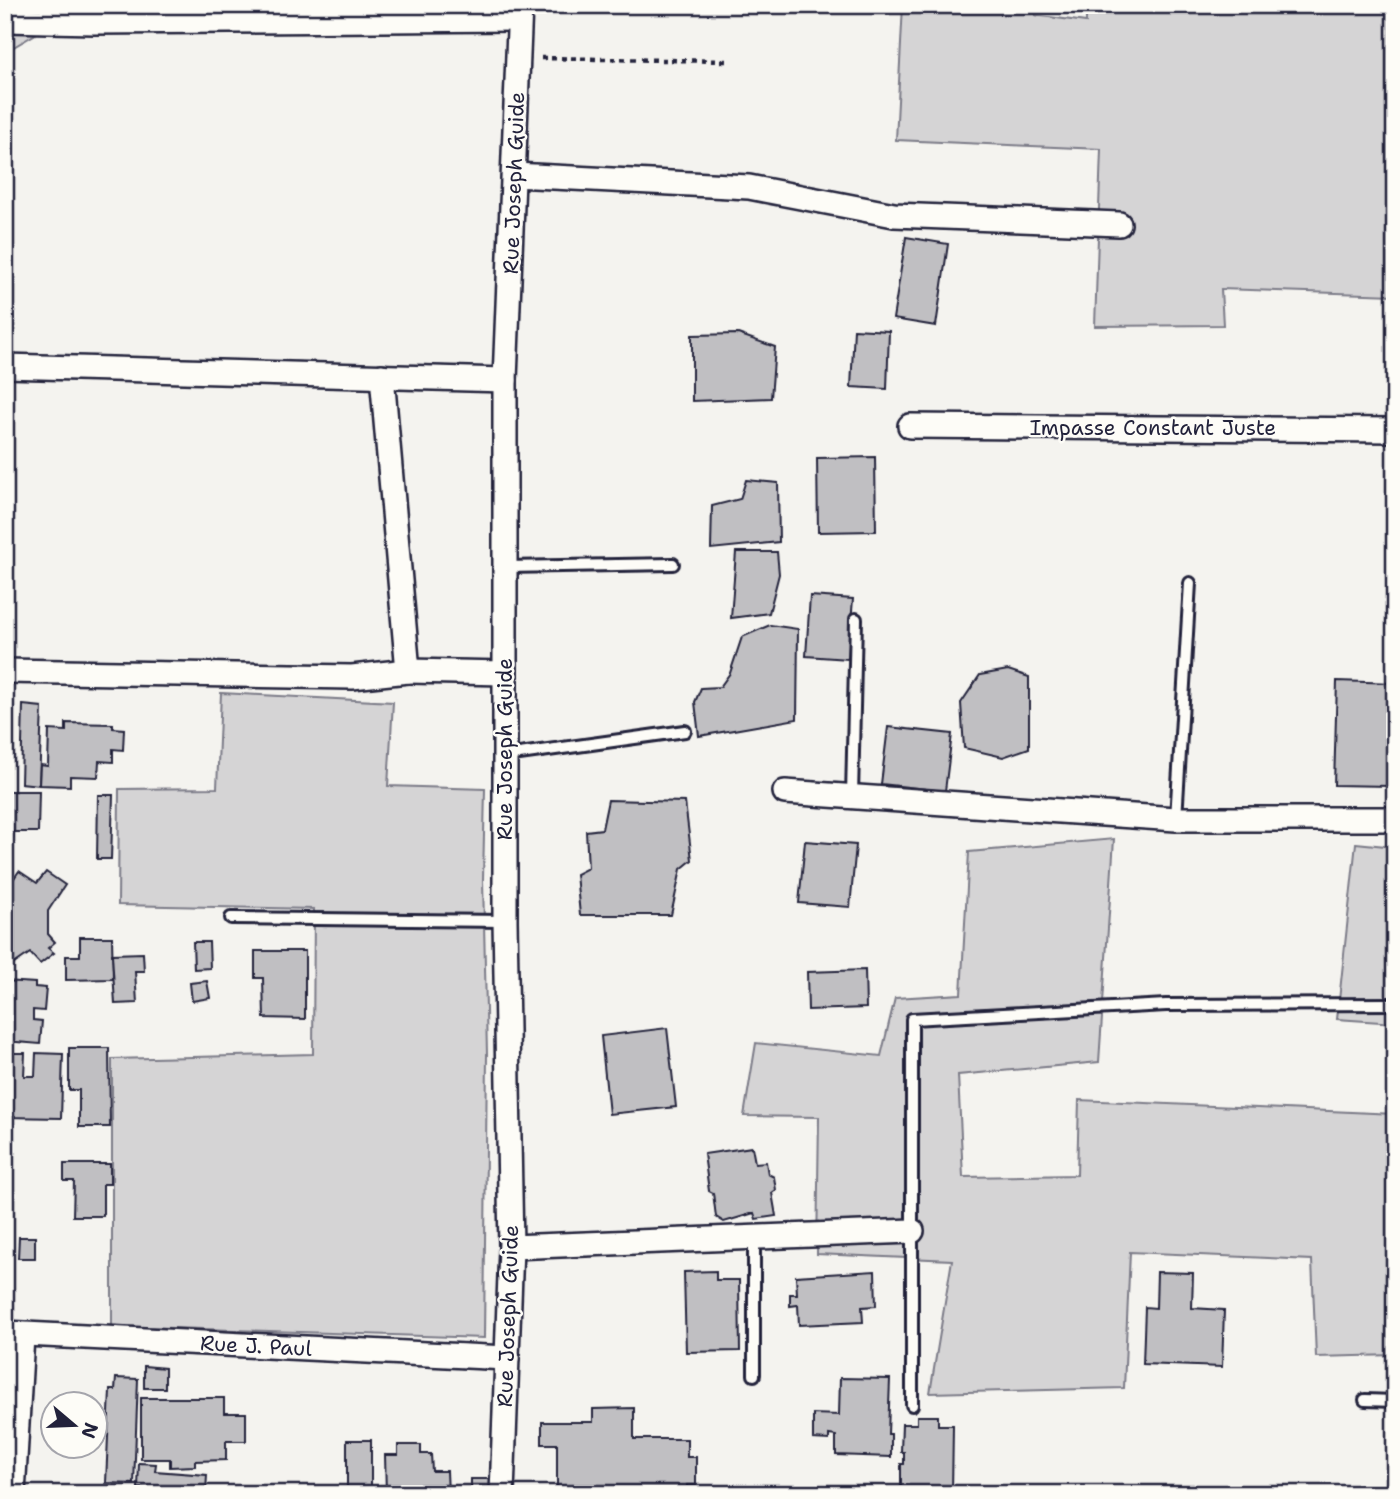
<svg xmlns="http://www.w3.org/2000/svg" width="1400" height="1499" font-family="'Shantell Sans',sans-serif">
<rect width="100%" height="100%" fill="#f4f3ef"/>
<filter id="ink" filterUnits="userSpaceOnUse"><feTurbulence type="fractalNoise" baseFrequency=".0143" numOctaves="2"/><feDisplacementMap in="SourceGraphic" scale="14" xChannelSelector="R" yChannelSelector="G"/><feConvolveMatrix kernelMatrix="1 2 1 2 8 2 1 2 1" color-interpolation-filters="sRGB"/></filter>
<g filter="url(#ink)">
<g fill="#d5d4d5" stroke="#7c7b88" stroke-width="2">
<polygon points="5,5 85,5 5,52"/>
<polygon points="903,5 1034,5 1035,15 1086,22 1086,5 1395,5 1395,295 1221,289 1223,325 1095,326 1101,149 896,140"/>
<polygon points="221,693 393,702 388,786 485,789 483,880 487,1054 484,1338 112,1326 112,1059 313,1054 314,909 118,905 119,789 217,788"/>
<polygon points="1114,839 1099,1062 958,1075 963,1177 1077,1175 1079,1100 1395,1114 1395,1355 1316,1357 1312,1260 1130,1252 1124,1388 930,1393 952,1260 817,1254 819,1117 744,1116 756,1043 881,1056 895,998 961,994 969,852"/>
<polygon points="1356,843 1395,847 1395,1023 1337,1019"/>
</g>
<g fill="#c0bfc2" stroke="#22223b" stroke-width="2">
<polygon points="906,237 948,244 936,326 893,319"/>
<polygon points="854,329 889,331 887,389 851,387"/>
<polygon points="738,334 775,347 771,398 692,401 692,335"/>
<polygon points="875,457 876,531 818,532 817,458"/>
<polygon points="746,480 778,483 779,542 711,549 712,506 740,499"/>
<polygon points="736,552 777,552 779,574 769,613 731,618"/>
<polygon points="810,596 853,599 848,659 806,656"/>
<polygon points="770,625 798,629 797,719 699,736 695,702 701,688 720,687 730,673 742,637"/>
<polygon points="1008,670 1029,677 1029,748 1003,757 964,748 961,703 980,675"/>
<polygon points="1337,681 1394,683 1391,786 1334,785"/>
<polygon points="5,705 9,705 8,775 5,775"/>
<polygon points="23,705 42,707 39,785 21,783"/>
<polygon points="66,723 113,724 113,728 124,729 123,750 113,749 113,762 99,761 98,777 70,776 70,786 39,785 40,765 48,766 49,730 66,731"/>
<polygon points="888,727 952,734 945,791 881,784"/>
<polygon points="5,791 39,791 38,832 13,832 13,837 5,837"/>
<polygon points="98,795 113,795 111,859 97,859"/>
<polygon points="608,800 685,802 692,860 681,869 671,915 580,915 576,874 588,868 586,831 602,829"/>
<polygon points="805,841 856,845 850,907 799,903"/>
<polygon points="19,871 37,883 46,872 65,885 48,911 48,934 55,942 48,948 54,953 40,964 30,953 14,964 5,963 5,878 12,881"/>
<polygon points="80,937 112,937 113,979 66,980 66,956 80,956"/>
<polygon points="193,942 209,942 210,968 194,969"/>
<polygon points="255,951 305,951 305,1019 264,1018 263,978 255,978"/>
<polygon points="143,953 144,971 135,971 137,1003 115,1004 112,954"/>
<polygon points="865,970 866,1008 808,1010 807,972"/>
<polygon points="5,981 35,983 35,987 46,988 44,1011 33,1010 33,1020 42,1021 40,1044 5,1041"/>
<polygon points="207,981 210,998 192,1001 190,983"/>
<polygon points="667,1028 676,1107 609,1114 601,1036"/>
<polygon points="69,1048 109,1048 110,1127 79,1127 79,1090 69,1090"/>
<polygon points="5,1053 25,1053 24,1076 35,1076 36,1053 63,1054 61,1118 5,1117"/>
<polygon points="752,1147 755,1163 766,1162 768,1174 774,1177 776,1190 772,1193 776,1216 756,1219 754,1213 724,1222 716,1217 713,1193 709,1191 704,1154"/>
<polygon points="64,1164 110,1164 110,1184 103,1184 103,1216 73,1216 74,1181 64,1181"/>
<polygon points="19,1237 35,1237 35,1258 18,1258"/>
<polygon points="716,1271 716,1280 739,1280 740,1351 686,1352 684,1272"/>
<polygon points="875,1271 876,1306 862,1307 863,1322 799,1325 798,1305 790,1306 790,1294 797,1294 796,1276"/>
<polygon points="1157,1272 1193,1273 1192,1308 1224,1310 1222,1367 1143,1364 1145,1307 1156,1308"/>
<polygon points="144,1366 165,1368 165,1388 144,1388"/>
<polygon points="116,1378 138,1379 134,1484 106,1483 110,1390 115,1390"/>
<polygon points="840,1378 890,1379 888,1434 891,1434 891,1457 836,1455 836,1436 829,1435 829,1440 813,1439 813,1414 839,1415"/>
<polygon points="141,1398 224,1398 224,1413 246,1413 246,1441 226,1441 226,1460 195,1461 195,1466 170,1467 170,1459 141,1459"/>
<polygon points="634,1408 634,1439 687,1439 687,1457 696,1457 696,1485 687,1485 687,1494 557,1494 557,1444 542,1444 542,1422 593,1422 593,1409"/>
<polygon points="917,1416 938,1416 938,1425 953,1425 952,1494 901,1494 901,1464 904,1464 904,1452 901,1452 902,1424 917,1424"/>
<rect x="347" y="1440" width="24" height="54"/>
<polygon points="398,1445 421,1445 421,1454 431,1454 432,1471 447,1471 448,1494 386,1494 385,1455 398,1455"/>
<polygon points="139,1463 156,1464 155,1471 207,1475 206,1492 138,1488"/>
<rect x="471" y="1479" width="19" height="15"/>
</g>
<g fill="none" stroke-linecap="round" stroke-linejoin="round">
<defs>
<g id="lane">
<polyline points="506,567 673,564"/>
<polyline points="505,756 685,731"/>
<polyline points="852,796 856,619"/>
<polyline points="1176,819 1190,583"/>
<polyline points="231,918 505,921"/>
<polyline points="754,1375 754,1238"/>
<polyline points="1365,1400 1395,1401"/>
<polyline points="912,1405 912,1019 1166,1005 1395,1004"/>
</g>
<g id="street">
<polyline points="5,20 94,22 519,19"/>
<polyline points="514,175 749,187 894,215 1119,224"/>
<polyline points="5,366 505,380"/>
<polyline points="910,426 1395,430"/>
<polyline points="5,671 352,677 408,671 382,376"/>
<polyline points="408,671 505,673"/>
<polyline points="785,792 1176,819 1395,819"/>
<polyline points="511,1247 912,1231"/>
<polyline points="5,1333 507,1358"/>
<polyline points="13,1494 22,1336"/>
<polyline points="502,1494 511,1247 505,921 505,380 520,5"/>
</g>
</defs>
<use href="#lane" stroke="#22223b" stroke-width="16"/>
<use href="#street" stroke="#22223b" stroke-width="28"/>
<polyline stroke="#22223b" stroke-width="4.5" stroke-dasharray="5 5" stroke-linecap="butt" points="541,58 726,61"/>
<use href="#lane" stroke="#fdfcf7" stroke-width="10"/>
<use href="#street" stroke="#fdfcf7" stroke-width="23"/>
</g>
</g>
<g text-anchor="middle" stroke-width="5" stroke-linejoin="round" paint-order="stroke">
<g font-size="21" fill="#22223b" stroke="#fdfcf7">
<text transform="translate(514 183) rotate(-88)" y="7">Rue Joseph Guide</text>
<text x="1153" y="435">Impasse Constant Juste</text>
<text transform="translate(505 749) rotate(-90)" y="7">Rue Joseph Guide</text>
<text transform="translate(508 1316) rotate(-88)" y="7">Rue Joseph Guide</text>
<text transform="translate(256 1346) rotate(3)" y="7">Rue J. Paul</text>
</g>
</g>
<rect width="1400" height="1499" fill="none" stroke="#fdfcf7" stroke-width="28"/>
<rect x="14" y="14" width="1372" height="1471" fill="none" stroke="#22223b" stroke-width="2.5" filter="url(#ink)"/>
<g transform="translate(74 1425) rotate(109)"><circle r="33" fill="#fdfcf7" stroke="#a5a5ac" stroke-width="2"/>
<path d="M0-5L12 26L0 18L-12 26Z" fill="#22223b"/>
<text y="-10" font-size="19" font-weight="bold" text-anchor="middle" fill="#22223b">N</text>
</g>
</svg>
